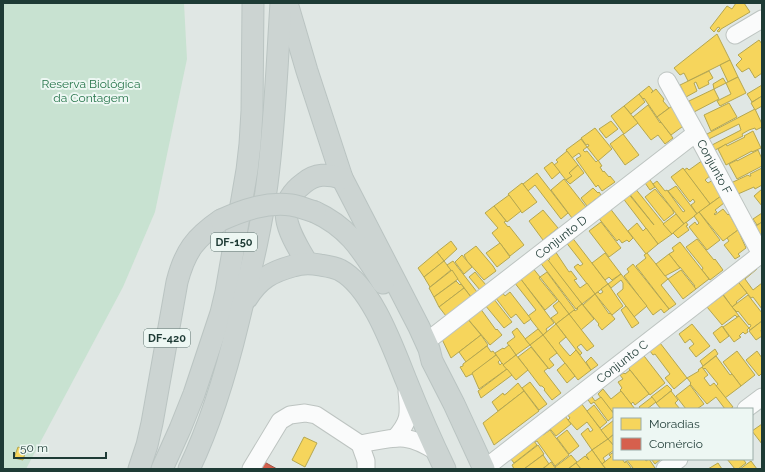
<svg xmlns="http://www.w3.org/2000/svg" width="765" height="472" font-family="Raleway,sans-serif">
<rect width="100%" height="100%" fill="#e0e7e4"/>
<polygon fill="#c8e2d1" points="3,3 184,3 187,59 155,212 123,287 26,469 3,469"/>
<g fill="#f6d55c" stroke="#b5a750">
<polygon points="736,3 744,3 750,12 721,29 719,32 717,31 720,28 718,27 714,32 710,28 727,6 732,9"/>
<polygon points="717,34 730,60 688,81 684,73 680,75 674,68"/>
<polygon points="759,40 762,44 762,73 755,78 749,68 742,72 736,65 742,59 738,55"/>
<polygon points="730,60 738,77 728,82 720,65"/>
<polygon points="709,71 713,78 708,81 709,84 699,89 696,82 694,83 697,91 686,97 680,85"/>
<polygon points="738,77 746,93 720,106 717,101 731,94 726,83"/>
<polygon points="723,78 726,83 714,89 713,84"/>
<polygon points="762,85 762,96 752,102 747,94"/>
<polygon points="649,86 653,91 651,93 656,89 664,99 663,101 669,108 657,117 644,98 643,99 639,94"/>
<polygon points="714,89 719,99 694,112 689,101"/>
<polygon points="639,94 645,102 631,114 624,106"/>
<polygon points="762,96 762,106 755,110 751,103"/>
<polygon points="729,103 737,117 711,131 704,115"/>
<polygon points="648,105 660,123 661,122 673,138 665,144 658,135 651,140 633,117"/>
<polygon points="624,106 638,123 624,134 611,116"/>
<polygon points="672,106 686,124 671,135 657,117"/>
<polygon points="755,109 762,124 762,127 756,130 755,128 749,130 742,134 743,136 713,151 710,145 712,144 712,145 741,130 739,124 709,139 707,134"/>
<polygon points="611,121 618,129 606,138 599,129"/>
<polygon points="595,128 612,149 598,161 587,147 589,146 588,144 586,145 581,138"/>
<polygon points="753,131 761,148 752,152 752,151 726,165 718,149 726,144 727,146 745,137 744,136"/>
<polygon points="623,134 639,155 625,165 610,144"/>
<polygon points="581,139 587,147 583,150 585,152 587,151 596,162 598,160 602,166 600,167 603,172 604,171 609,177 610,176 615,182 602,191 598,185 596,187 576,159 581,156 579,153 572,158 566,150"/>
<polygon points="758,150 762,159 762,166 737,179 729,164 737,160 737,161"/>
<polygon points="567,151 578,165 569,173 572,176 566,180 554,165 558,162 556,160"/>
<polygon points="703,160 711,175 705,180 708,183 713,180 721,196 710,204 684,170 687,168 689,170"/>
<polygon points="552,162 560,172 552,179 544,168"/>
<polygon points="578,165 584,173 570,184 566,180 572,176 569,173"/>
<polygon points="683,168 710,204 697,214 691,205 695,202 693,199 690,202 671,177"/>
<polygon points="762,168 762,185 755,189 754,187 738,194 731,183 748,175 749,176 751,176 750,174"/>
<polygon points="537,173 568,213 561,219 535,185 528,191 523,184"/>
<polygon points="648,177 655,187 650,190 643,180"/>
<polygon points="564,179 586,207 572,218 551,190"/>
<polygon points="657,181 665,191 667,190 683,212 685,211 668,191 676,186 697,214 684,224 653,184"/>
<polygon points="522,183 537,202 522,213 508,194"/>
<polygon points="634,187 672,234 658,244 622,197 627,192 654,225 628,192"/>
<polygon points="593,188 598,193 599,192 601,195 587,206 581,198"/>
<polygon points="655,189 672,209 674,213 664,221 645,197"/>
<polygon points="762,189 762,206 754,196"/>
<polygon points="509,195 521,211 507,222 494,206"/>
<polygon points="721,196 724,203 715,210 717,212 714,214 715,215 723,209 728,215 729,214 738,230 723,241 699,212"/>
<polygon points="494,206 506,221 504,222 508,227 509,226 524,245 510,256 492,233 498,228 485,213"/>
<polygon points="609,207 633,238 629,242 627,240 622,243 619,239 617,241 597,216"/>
<polygon points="543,210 558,228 543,240 529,221"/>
<polygon points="699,212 720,240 707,250 689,227 695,222 697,225 699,223 694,216"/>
<polygon points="762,213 762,222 757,225 753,219"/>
<polygon points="676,214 684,224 672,234 663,224"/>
<polygon points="601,222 621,248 609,257 589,231"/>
<polygon points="686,222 688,225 686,226 689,230 678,238 673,233"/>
<polygon points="762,222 762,233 758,236 753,228"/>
<polygon points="637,223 643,231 646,228 658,244 646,254 628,231"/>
<polygon points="738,230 746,248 738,254 740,256 735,259 724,245 729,241 727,238"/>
<polygon points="571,236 608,284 595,294 574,267 578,264 580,266 583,264 565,241"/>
<polygon points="697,239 714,260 715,259 723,270 710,280 702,270 703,268 686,247"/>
<polygon points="451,241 457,249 444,261 437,252"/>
<polygon points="680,242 709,279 696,289 694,287 695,286 680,267 680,268 669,254 674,251 672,248"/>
<polygon points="500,243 510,257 497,267 486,253"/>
<polygon points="476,246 493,266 496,271 484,280 467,261 464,255"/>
<polygon points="555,251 569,272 571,271 577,279 574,280 580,288 587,283 595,294 582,304 548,261 550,259 548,257"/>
<polygon points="437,252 444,261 424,277 418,268"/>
<polygon points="605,253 621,274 612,280 609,277 605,280 592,263"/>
<polygon points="647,253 668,279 661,285 676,304 669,309 636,266 646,258 644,255"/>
<polygon points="669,254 680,268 665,276 656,264"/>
<polygon points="462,255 472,267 464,274 455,262"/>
<polygon points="545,256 582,304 576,309 539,261"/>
<polygon points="444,261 451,270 430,287 424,277"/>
<polygon points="453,261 477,292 471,297 447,265"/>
<polygon points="633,264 669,309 664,313 661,309 653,315 624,276 629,272 627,269"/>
<polygon points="753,264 757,269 745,279 753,290 762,283 762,309 753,297 751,298 735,278"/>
<polygon points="532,267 540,277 539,278 557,300 545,310 519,277"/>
<polygon points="452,270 458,279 434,297 429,288"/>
<polygon points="681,270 696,289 683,299 668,279"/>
<polygon points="475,272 486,285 480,290 469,277"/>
<polygon points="547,272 575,310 569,314 540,277"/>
<polygon points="621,274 647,306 634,317 617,294 623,289 623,283 621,280 611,288 608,284"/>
<polygon points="520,278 554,323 546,329 547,331 543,335 528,316 536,310 514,282"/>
<polygon points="735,278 747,293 736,302 737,303 732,307 720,290"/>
<polygon points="456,281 460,285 461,284 464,288 439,307 434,297"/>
<polygon points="608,284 623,306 612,315 595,294 598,292 600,294 603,292 601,289"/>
<polygon points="464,288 471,297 446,316 439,307"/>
<polygon points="501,291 505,296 510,292 531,319 524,324 516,314 511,318 495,297"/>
<polygon points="595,294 609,314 610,313 615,319 602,330 598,325 599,324 583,305"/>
<polygon points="723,295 739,316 737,317 735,315 722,325 707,307"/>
<polygon points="748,295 762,313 762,321 750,330 749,328 751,326 750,324 749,325 738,311 737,312 732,307"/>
<polygon points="493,298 512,322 504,328 485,305"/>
<polygon points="559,301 569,314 556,324 551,318 558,313 553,306"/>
<polygon points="582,304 594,319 581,330 569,314 574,310 575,311 578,309 577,308"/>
<polygon points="626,306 639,323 632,328 621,310"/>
<polygon points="480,308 496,330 497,329 502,335 490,345 467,318"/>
<polygon points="569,314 594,346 587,351 581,344 577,347 582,353 580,355 556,324"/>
<polygon points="739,316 749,328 747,330 748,332 745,334 743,332 739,336 741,337 734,342 723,327"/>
<polygon points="466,317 481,335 451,358 440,335"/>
<polygon points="762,321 762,329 761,330 762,336 756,340 749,331"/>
<polygon points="556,324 566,337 559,343 563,348 570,356 576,350 591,370 578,380 543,335"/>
<polygon points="692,324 710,346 696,357 689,348 694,344 690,339 685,343 679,334"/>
<polygon points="722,326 729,336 720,343 713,333"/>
<polygon points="517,328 530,345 516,355 507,343 515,337 512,332"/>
<polygon points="538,329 543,335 530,345 525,339"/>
<polygon points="481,335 488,345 466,362 459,352"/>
<polygon points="543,335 557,353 549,359 554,365 549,369 530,345"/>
<polygon points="657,339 687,378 674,389 665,378 670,374 655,354 653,355 647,347"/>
<polygon points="509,345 516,355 503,365 495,353 503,348 504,349"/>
<polygon points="487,346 491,352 493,351 496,355 472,374 466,377 460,367 463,366 463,364"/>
<polygon points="531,347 548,368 544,371 561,393 552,400 544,390 545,389 542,386 540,386 518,357"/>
<polygon points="715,349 718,354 703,366 700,361"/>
<polygon points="737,351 755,375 741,386 723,362"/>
<polygon points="757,351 762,358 762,373 759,376 746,360"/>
<polygon points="641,352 665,383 650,395 626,365"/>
<polygon points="496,355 500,360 498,362 500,365 502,363 507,369 479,389 472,373"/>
<polygon points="516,355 528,370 516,380 503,365"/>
<polygon points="716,356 730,375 732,374 741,386 725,398 716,386 718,384 705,368 704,369 702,367"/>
<polygon points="591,357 598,365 591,370 586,362"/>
<polygon points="565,363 575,376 567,383 557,370"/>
<polygon points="702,367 708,375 704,378 710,386 714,383 733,407 730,409 725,409 716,397 707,404 690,384 691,383 687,378 699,371 698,370"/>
<polygon points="507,369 512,375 481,398 478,391"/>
<polygon points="630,370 649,394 635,405 633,402 631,404 621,391 620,390 622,388 618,382 623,379 620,375 624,373 625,374"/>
<polygon points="530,382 547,404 539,410 522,388"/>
<polygon points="518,383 524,391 498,411 492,402 503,393 504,395 506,394"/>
<polygon points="667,385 672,390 656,403 651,397"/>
<polygon points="690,385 704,404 697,409 686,409 676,396"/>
<polygon points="603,389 611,399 621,391 635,409 614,409 612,412 598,394"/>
<polygon points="524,391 539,411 494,445 483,423"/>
<polygon points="671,391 678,400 675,403 680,409 661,409 656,403"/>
<polygon points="590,394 595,401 601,397 614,414 614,416 608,421 594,402 591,404 586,397"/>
<polygon points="652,397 656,402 647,409 641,409 639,407"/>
<polygon points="581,403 608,439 592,450 581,434 588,428 590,432 593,430 587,422 577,430 568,420 570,418 567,414"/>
<polygon points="594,405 607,422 600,428 587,411"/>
<polygon points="562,412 571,424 556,436 546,424"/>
<polygon points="614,420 614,434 608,439 601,430"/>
<polygon points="762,424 762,444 752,431"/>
<polygon points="538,429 543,435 550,430 569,455 555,466 537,441 535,442 530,436"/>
<polygon points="567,430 579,446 569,454 557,438"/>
<polygon points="613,435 614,436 614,446 608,439"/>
<polygon points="530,436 537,445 514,463 507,454"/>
<polygon points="304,437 317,443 305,467 292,460"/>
<polygon points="608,439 614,446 614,450 603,458 605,461 602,464 592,450"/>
<polygon points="538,445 544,454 524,469 514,469 512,465"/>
<polygon points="18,447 26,450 23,460 14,458"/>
<polygon points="592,450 602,464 606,469 581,469 576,463 585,456 589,460 586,455"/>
<polygon points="614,452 614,459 622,459 625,463 626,461 632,469 606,469 602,464 611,457 609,455"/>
<polygon points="543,455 549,464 542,469 524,469"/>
<polygon points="571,455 577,462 568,469 556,469 555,467"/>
<polygon points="626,459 645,459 646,461 649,459 655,468 653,469 632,469 633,468"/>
<polygon points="651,459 661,459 655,464"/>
<polygon points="727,459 743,459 746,463 738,469 735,469"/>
<polygon points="751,461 757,469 740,469"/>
<polygon points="551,462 556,469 545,469 544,468"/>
<polygon points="576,463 581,469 568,469"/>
<polygon points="718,463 722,469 708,469"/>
</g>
<polygon fill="#d6604d" stroke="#9f5546" points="250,454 277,469 242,469"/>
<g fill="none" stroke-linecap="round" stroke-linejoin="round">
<defs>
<g id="minor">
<polyline points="735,35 762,19"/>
<path id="s1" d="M667 81 696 133 762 256"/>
<path id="s2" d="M426 342 696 133"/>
<polyline points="746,409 762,397"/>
<path d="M395 438C411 420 409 413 407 391"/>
<polyline points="360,444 366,461 366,469"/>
<path d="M251 469 280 421 290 415 305 413 316 415 360 444C395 438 405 431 437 452"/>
<path id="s3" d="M484 469 761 254"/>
<polyline points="665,469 679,459"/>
</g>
<g id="major">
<polyline points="287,3 307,71 342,178 419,327 429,349 432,361 454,404 484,469"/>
<path d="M315 212C350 228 363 252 383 283"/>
<path d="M307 263C291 235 271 207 304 183 316 173 327 174 342 178"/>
<path d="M247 298C259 279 271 272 293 266 302 263 310 263 320 265 326 266 334 267 340 270 372 287 393 348 406 380 418 410 431 440 445 469"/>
<path d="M139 469 147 445 152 423 177 282C185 251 195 238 221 220"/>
<polyline points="162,469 180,429 194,394 221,313 226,292 247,170 250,144 252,111 253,3"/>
<path d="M189 469C211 423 226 373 238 323 249 277 261 231 267 184 275 124 277 63 281 3"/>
</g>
</defs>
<use href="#minor" stroke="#bdc4c1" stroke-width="19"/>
<use href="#major" stroke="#bac4c2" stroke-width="23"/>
<use href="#minor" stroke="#fafbfb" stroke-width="17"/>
<use href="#major" stroke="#ccd4d2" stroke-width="21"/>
<defs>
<path id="major-bridge" d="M221 220C243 210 266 202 291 205 299 206 307 210 315 212"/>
</defs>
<use href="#major-bridge" stroke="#bac4c2" stroke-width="23" stroke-linecap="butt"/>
<use href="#major-bridge" stroke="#ccd4d2" stroke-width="21"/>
</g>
<g text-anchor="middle" stroke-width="4" stroke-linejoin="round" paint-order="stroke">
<g fill="#edf7f3" stroke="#5c736e" stroke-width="1">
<rect x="211" y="233" width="46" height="18" rx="3"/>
<rect x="144" y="329" width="46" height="18" rx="3"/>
</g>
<g font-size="11" font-weight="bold" fill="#1e3b35">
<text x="234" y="246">DF-150</text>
<text x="167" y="342">DF-420</text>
</g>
<g font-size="12" fill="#257449" stroke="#edf7f3">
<text x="91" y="88">Reserva Biológica<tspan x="91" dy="14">da Contagem</tspan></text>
</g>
<g font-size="12" fill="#1e3b35" stroke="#edf7f3">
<text dy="4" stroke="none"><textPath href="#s1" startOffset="98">Conjunto F</textPath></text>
<text dy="4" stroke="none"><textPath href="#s2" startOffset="171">Conjunto D</textPath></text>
<text dy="4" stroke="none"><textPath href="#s3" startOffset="175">Conjunto C</textPath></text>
</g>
</g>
<rect width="765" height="472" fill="none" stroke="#1e3b35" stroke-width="8"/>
<rect x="613" y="408" width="140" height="52" fill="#edf7f3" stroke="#9aaca7"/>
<rect x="621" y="418" width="20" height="12" fill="#f6d55c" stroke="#9aaca7"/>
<text x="649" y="428" font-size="12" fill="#1e3b35">Moradias</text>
<rect x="621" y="438" width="20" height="12" fill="#d6604d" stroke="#9aaca7"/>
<text x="649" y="448" font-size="12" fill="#1e3b35">Comércio</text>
<path d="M14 452v6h92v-6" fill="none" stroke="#1e3b35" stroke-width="2"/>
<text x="20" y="452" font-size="12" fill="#1e3b35" stroke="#edf7f3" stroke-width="3" paint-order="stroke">50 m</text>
</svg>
